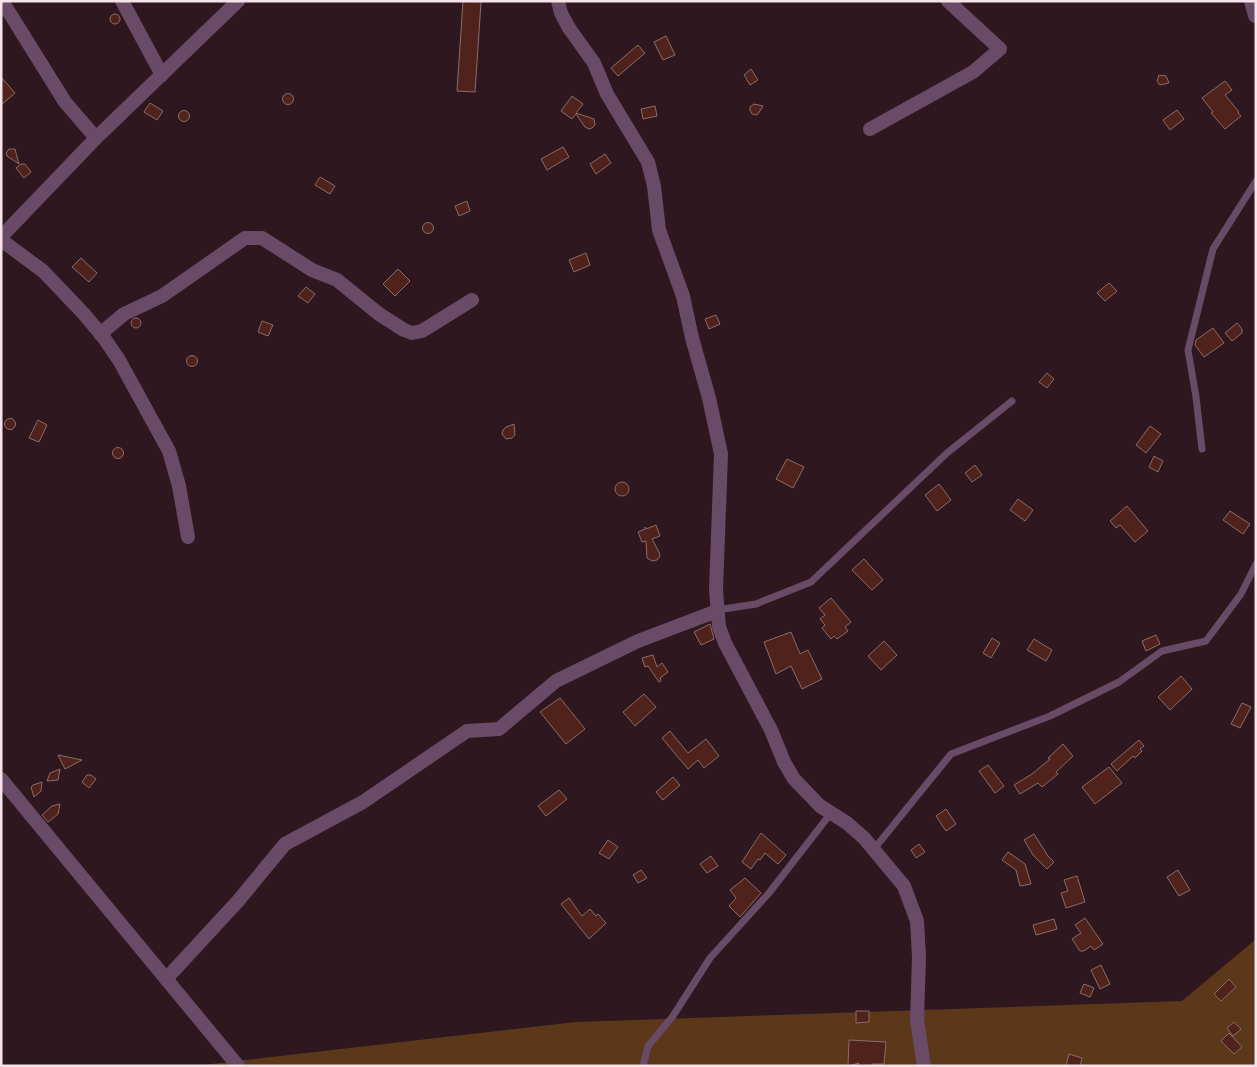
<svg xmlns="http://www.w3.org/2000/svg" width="1257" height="1067" font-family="'PT Serif',serif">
<rect width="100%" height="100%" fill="#2e171e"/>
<polygon fill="#5b3819" points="1256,939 1256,1066 194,1066 576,1022 1182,1001"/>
<g fill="#50221c" stroke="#8a6d68">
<polygon points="463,1 481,2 475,92 457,91"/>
<circle cx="115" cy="19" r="5"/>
<polygon points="666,36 675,55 663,60 654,42"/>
<polygon points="638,45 645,53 618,76 611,68"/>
<polygon points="751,69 758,80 750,85 744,75"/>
<polygon points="1159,75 1166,76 1169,83 1160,85 1157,81"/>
<polygon points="1,77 15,93 1,105"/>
<polygon points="1225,81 1232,90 1225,95 1239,112 1238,113 1241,116 1225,129 1211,113 1213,112 1202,98"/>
<circle cx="288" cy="99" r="5.5"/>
<polygon points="572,96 583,104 576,113 594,119 595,125 592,128 589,129 585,127 576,114 572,119 561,111"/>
<polygon points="150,103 163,111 157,120 144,112"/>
<polygon points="754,104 763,106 758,114 756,115 752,114 750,110 750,107"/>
<polygon points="655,106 657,116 643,119 641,109"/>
<polygon points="1177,110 1184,119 1170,130 1163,120"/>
<circle cx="184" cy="116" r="5.5"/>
<polygon points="563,147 569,157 547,170 541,159"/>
<polygon points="9,149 15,149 19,164 7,156 6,153"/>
<polygon points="605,154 611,163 596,174 590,164"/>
<polygon points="21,164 25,164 31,172 24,178 16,168"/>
<polygon points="320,177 335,186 330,194 315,185"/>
<polygon points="467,201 470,211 459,216 455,206"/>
<circle cx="428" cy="228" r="5.5"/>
<polygon points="586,253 590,265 574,272 569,260"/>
<polygon points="81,258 97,273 89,282 72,267"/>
<polygon points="398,269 410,281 395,296 383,284"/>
<polygon points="1109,283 1117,291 1105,301 1097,293"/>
<polygon points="306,287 315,294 308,303 298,296"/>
<polygon points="716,315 720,324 709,329 705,319"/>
<circle cx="136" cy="323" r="5"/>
<polygon points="262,321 273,325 268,336 258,332"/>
<polygon points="1237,323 1242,329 1242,333 1232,341 1225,333"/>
<polygon points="1213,328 1224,343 1204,357 1195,345 1196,340"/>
<circle cx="192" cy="361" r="5.5"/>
<polygon points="1047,373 1054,379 1047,388 1039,382"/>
<circle cx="10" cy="424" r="5.5"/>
<polygon points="38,420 47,425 39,442 29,438"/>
<polygon points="514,424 515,435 512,438 506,439 502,434 503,430 506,427"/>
<polygon points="1150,426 1161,434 1146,453 1136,445"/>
<circle cx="118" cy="453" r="5.5"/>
<polygon points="1154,456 1163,461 1158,472 1149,467"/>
<polygon points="787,459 804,467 793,488 776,479"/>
<polygon points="975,465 982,475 972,482 965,473"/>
<circle cx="622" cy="489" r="7"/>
<polygon points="939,484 951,500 937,511 925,495"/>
<polygon points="1018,499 1033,510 1025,521 1010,510"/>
<polygon points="1127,506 1148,531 1135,542 1120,525 1116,528 1110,521"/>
<polygon points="1230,511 1250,524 1243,534 1223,520"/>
<polygon points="656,525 660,536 652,539 659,552 660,556 657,560 652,561 647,558 646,541 642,542 638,532 645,529 645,527 646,529"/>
<polygon points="864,559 883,580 872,590 852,570"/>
<polygon points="831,598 851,622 845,627 848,631 837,639 834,636 831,639 822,628 825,625 820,619 825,615 819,608"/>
<polygon points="710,624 714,639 701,645 694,632"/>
<polygon points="791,632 800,654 808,650 822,679 802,689 791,666 776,674 764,642"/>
<polygon points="1156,635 1160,644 1146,651 1142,641"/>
<polygon points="992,638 1000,643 991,658 983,653"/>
<polygon points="1034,639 1052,650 1046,661 1027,650"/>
<polygon points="884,641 897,655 881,670 868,656"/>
<polygon points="653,655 657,667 662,663 668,672 660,678 661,681 659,682 648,666 645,667 642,658"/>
<polygon points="1181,676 1192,689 1170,710 1158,697"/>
<polygon points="644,694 656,707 635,726 623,712"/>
<polygon points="560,698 585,729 566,744 540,712"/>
<polygon points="1242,703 1251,707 1240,728 1231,724"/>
<polygon points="670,731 688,753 706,739 719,756 704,768 698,760 688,769 662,738"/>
<polygon points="1139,740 1144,746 1140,749 1142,751 1135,758 1133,756 1117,771 1111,764"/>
<polygon points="1063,744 1073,756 1056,772 1058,774 1042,787 1038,783 1020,794 1014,785 1032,774 1050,759 1048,758"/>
<polygon points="58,755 82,760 65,769"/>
<polygon points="988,765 1004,786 995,793 979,771"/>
<polygon points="1109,767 1122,783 1095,804 1082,787"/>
<polygon points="60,769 58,780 47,781 50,773"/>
<polygon points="87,775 91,775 96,779 89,788 82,782"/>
<polygon points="673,777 680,785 663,800 656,792"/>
<polygon points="42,782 41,791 34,797 31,787 33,785"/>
<polygon points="559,790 567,799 546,816 538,806"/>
<polygon points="60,804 58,814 48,822 42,815 52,806"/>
<polygon points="946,809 956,824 946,831 936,816"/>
<polygon points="761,833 786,855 778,864 765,853 760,860 758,859 751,869 742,862"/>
<polygon points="1034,834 1048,856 1054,862 1047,869 1033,855 1024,840"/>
<polygon points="608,840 618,847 609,859 599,853"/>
<polygon points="919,844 925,852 916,858 911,850"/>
<polygon points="1008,852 1025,864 1031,884 1020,886 1016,870 1002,860"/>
<polygon points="711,856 718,866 707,873 700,864"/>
<polygon points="641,870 647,878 638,883 633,875"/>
<polygon points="1178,870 1190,890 1179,896 1167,877"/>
<polygon points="1077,876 1085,902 1066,908 1061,893 1068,891 1064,880"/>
<polygon points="745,878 761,893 740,917 729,906 736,898 730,890"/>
<polygon points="569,898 582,916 590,909 596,916 598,914 606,923 589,939 561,904"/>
<polygon points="1085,918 1103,944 1094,950 1091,946 1084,951 1080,951 1072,939 1081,933 1075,925"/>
<polygon points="1054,919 1057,929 1036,935 1033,925"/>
<polygon points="1101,965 1110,984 1100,989 1091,970"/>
<polygon points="1229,979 1236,987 1221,1001 1214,994"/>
<polygon points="1084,984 1094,988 1090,997 1080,993"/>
<polygon points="856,1011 869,1011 869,1022 856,1023"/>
<polygon points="1234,1022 1241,1029 1233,1036 1227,1028"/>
<polygon points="1229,1033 1242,1047 1234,1054 1221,1041"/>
<polygon points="849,1040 886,1042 884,1064 872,1064 872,1066 858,1066 859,1063 848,1066"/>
<polygon points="1069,1054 1082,1058 1080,1066 1066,1066"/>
</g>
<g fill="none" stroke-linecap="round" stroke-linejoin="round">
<g stroke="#694b67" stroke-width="7">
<polyline points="1202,449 1196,397 1188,350 1213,249 1256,181"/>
<polyline points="717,610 756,604 811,582 947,453 1012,401"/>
<polyline points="874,849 951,754 1050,716 1119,682 1162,651 1206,641 1241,594 1256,564"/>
<polyline points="643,1066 648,1046 673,1016 710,958 769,893 831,813"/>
</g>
<g stroke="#694b67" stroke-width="14">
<polyline points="2,1 65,102 96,138"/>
<polyline points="122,1 162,75"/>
<polyline points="558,1 561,13 569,28 594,63 607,94 648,162 654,186 659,230 683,296 692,338 709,398 721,454 716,590 719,627 725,643 771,730 784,762 794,779 820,806 847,823 864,838 904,886 917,921 919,957 917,1020 924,1066"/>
<polyline points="1251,1 1255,16"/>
<polyline points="870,129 973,72 1000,49 948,1"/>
<polyline points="1,237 96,138 238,1"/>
<polyline points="1,240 43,271 84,314 104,338 119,360 169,451 179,486 188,537"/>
<polyline points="100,334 124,314 162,296 245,238 262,238 312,270 337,280 379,314 404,330 412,333 422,331 472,300"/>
<polyline points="1,779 238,1066"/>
<polyline points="166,979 238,901 285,844 363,802 467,731 499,729 556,681 638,641 717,611"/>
</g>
</g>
<rect width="1257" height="1067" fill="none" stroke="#f4e3e8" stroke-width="5"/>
</svg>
